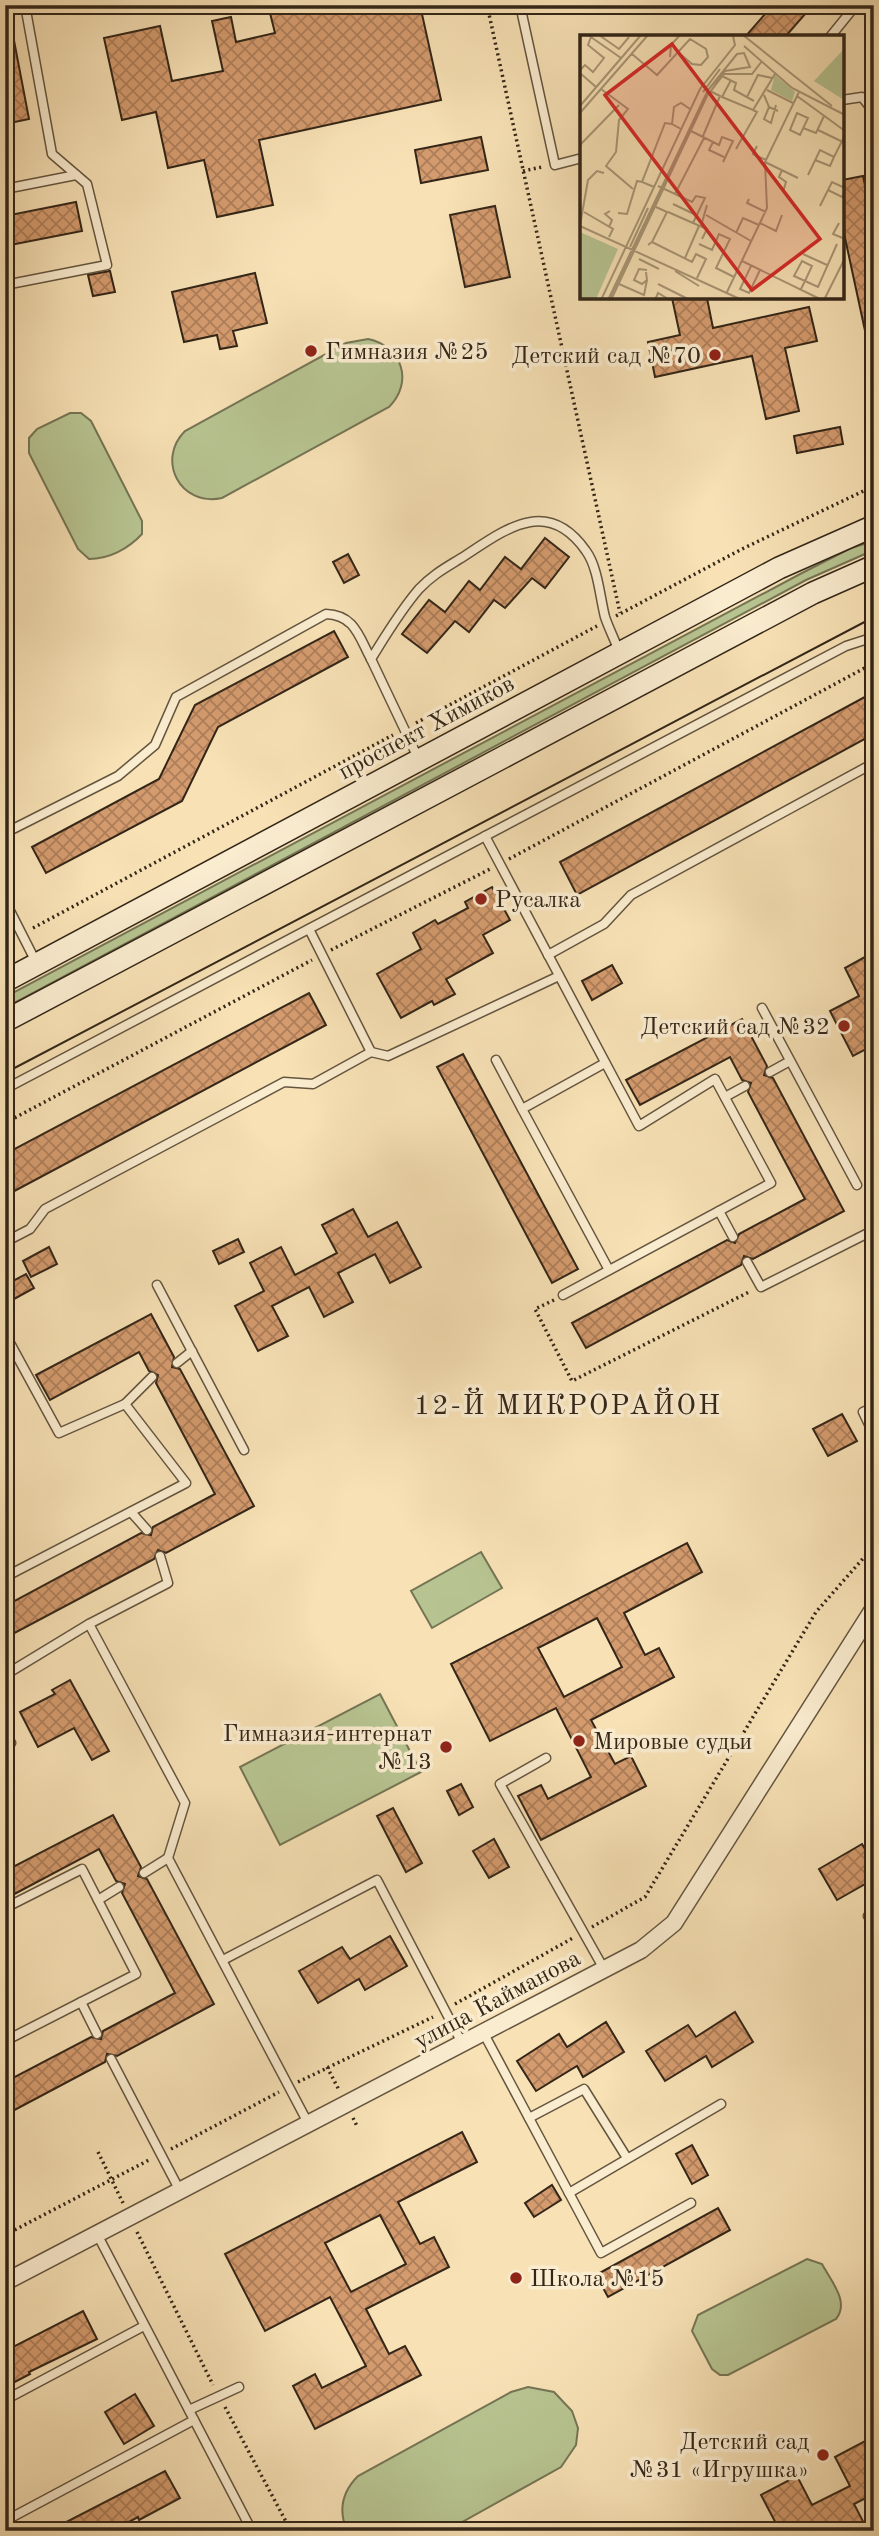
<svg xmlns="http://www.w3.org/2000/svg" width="879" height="2536" font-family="'Old Standard TT',serif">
<defs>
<pattern id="building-cross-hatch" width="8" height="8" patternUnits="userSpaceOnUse" patternTransform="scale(1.75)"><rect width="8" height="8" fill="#d49b6e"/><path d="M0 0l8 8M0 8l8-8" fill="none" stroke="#ad7e59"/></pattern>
</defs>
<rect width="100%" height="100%" fill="#f7e1b5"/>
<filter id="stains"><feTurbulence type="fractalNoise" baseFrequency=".00286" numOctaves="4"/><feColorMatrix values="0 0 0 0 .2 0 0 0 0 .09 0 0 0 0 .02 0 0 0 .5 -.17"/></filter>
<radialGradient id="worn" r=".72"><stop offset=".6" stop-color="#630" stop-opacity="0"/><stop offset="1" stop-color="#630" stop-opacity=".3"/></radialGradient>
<g fill="#b7c491" stroke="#757554" stroke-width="2">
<path d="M368 339C402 346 414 382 389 407L222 498C180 507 156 460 185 431L346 343Z"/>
<path d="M70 413H81L91 421 142 521V534C128 549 109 559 89 559L78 549 29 453V438L37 429Z"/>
<polygon points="874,541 874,550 806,580 5,1008 5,997 802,573 851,548"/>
<polygon points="481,1552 502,1588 432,1628 411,1591"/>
<polygon points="380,1694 421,1772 280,1845 240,1767"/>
<path d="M807 2259 822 2264C831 2281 850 2302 836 2319L728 2375H720L712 2369 692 2331 698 2315Z"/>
<path d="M528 2387 554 2392 572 2411 578 2428 576 2445 561 2467 446 2531H347C338 2510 343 2491 358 2476L511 2392Z"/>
</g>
<g fill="url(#building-cross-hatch)" stroke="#332618" stroke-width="2" fill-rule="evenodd">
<polygon points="268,5 420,5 441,100 259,140 273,205 217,217 204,160 168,168 156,112 122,120 104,38 160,26 172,81 223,71 212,21 231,17 236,42 275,33"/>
<polygon points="773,5 813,5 785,37 745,37"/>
<polygon points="12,30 29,119 5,124 5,31"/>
<polygon points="481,137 488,170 421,183 415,150"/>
<polygon points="863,176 874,227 874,340 867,340 842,224 842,180"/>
<polygon points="76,202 82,231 5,246 5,216"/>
<polygon points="495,206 510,277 465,287 450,215"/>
<polygon points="110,271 115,292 93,296 88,275"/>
<polygon points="255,273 267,323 233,331 237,346 220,349 217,335 184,342 172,292"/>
<polygon points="672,298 707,298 713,328 809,307 817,341 785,348 799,411 766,419 752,356 655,377 648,342 680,335"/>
<polygon points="840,427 843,444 797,453 794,436"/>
<polygon points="545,538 569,557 545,588 532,578 505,608 494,600 469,632 455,621 427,653 402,634 429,600 445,612 469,581 480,590 505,557 521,569"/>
<polygon points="348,554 359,575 344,583 333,562"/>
<polygon points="334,631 348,657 218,727 182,801 46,873 32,847 159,779 195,705"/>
<polygon points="874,692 874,734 577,895 560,862"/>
<polygon points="492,887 510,920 483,935 493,953 446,979 455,994 434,1005 432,1001 401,1018 377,974 421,949 413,933 435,920 438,924 468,908 465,902"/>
<polygon points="874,952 874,1045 853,1056 830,1011 859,996 845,968"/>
<polygon points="612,965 622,983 592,1000 582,981"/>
<polygon points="309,993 326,1025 5,1196 5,1154"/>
<polygon points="742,1019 767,1066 764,1075 773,1078 844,1211 753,1259 744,1256 741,1265 586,1348 572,1323 727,1240 735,1243 739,1234 805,1199 748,1092 751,1083 742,1080 730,1057 640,1105 626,1080"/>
<polygon points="463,1054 578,1269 552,1283 437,1067"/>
<polygon points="353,1209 368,1237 397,1222 421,1267 390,1283 375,1254 338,1273 353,1302 324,1317 309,1287 272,1306 288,1336 258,1351 235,1306 264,1291 250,1263 281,1247 295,1275 337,1253 322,1225"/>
<polygon points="238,1239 244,1252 219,1264 213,1251"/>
<polygon points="49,1247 57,1264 31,1277 23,1261"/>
<polygon points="26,1274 34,1288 5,1304 5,1285"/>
<polygon points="151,1314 174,1357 172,1367 180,1369 254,1506 166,1553 158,1550 154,1559 5,1638 5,1606 141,1533 151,1535 153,1527 215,1494 156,1383 158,1375 149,1371 139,1352 50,1400 36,1375"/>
<polygon points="842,1414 857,1441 828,1456 813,1429"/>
<path d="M687 1543 702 1572 624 1613 645 1655 659 1648 674 1677 591 1720 615 1764 631 1756 646 1786 541 1840 518 1796 541 1785 548 1799 591 1777 556 1708 490 1741 451 1664ZM597 1618 622 1667 564 1697 538 1648Z"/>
<polygon points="70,1680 109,1751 92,1760 74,1728 38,1747 20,1712 55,1694 52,1690"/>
<polygon points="461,1784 473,1807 459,1815 447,1791"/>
<polygon points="393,1808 422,1863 406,1872 377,1816"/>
<polygon points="113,1815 141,1867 138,1876 147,1879 214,2004 117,2056 107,2054 105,2062 5,2115 5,2082 91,2037 101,2039 103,2031 175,1993 122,1893 125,1884 116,1881 99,1849 5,1899 5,1871"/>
<polygon points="494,1839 509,1867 489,1878 473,1851"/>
<polygon points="862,1844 869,1856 874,1853 874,1879 837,1900 819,1869"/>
<polygon points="390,1936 407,1966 365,1990 359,1979 318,2003 299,1971 342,1947 350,1959"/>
<polygon points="735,2012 753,2042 712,2067 706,2056 665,2081 646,2051 688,2025 696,2037"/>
<polygon points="606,2022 624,2052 583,2077 577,2066 536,2091 517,2061 559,2034 567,2047"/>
<path d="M462 2132 477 2162 398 2202 420 2244 434 2237 449 2267 366 2309 389 2354 405 2346 421 2375 315 2429 293 2386 315 2374 322 2388 366 2366 330 2297 265 2331 225 2254ZM380 2215 406 2264 351 2292 325 2243Z"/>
<polygon points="692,2145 708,2175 692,2184 676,2154"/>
<polygon points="552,2185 561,2200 534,2217 525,2203"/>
<polygon points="718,2208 730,2230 608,2297 596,2275"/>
<polygon points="83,2311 97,2339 29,2372 30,2374 5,2387 5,2351"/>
<polygon points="135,2394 154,2426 124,2444 105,2412"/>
<polygon points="867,2440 874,2453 874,2494 854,2504 868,2531 830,2531 825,2522 808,2531 780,2531 761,2495 797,2476 812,2505 850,2486 835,2457"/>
<polygon points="165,2471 180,2498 139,2520 138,2517 112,2531 49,2531"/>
</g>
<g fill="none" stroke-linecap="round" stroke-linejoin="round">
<defs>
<g id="lane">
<polyline points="520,5 555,165 582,158"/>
<polyline points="830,37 856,5"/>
<polyline points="842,100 862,97 874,112"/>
<polyline points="5,189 76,175"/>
<polyline points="5,285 107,265 87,184 52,154 25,5"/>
<path d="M419 760 371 659C386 635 400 611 419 589 434 573 449 566 466 555 507 528 548 497 586 551 598 567 600 598 605 617 609 629 615 640 619 652"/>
<path d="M5 833 118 776 155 745 176 697 326 614C355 615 359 637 371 659"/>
<polyline points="485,836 639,1126 715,1079 771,1183 563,1295"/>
<polyline points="5,901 37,964"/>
<polyline points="309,929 371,1052"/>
<polyline points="548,955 604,924 631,895 874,763"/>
<polyline points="762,1008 857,1185"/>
<polyline points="496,1060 522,1109"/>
<polyline points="605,1063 522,1109 609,1270"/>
<polyline points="770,1072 790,1061"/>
<polyline points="5,1089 846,646 874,637"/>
<polyline points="725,1097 745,1086"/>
<polyline points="719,1211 733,1237"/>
<polyline points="5,1242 30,1229 45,1209 284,1082 313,1084 371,1052 388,1056 559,976"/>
<polyline points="747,1262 761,1287 874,1230"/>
<polyline points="157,1285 244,1450"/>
<polyline points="5,1334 59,1433 125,1404 186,1483 5,1577"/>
<polyline points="177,1363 192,1351"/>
<polyline points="125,1404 152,1377"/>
<polyline points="874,1407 863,1412 874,1435"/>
<polyline points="131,1512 147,1530"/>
<polyline points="89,1624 185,1803 168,1858 308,2123"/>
<polyline points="5,1675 89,1624 168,1583 160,1556"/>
<polyline points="5,1733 11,1743 5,1746"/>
<polyline points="546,1758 500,1784 604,1969"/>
<polyline points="144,1873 168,1858"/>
<polyline points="98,1900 119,1887"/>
<polyline points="5,1908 82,1869 136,1974 5,2041"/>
<polyline points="868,1916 874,1912"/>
<polyline points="223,1960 377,1880 462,2043"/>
<polyline points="81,2002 97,2034"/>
<polyline points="483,2032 569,2193 721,2104"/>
<polyline points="111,2059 180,2191"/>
<polyline points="529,2118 584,2089 627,2158"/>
<polyline points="569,2193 601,2253 691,2203"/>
<polyline points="97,2234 252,2531"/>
<polyline points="5,2400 144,2326"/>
<polyline points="189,2410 239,2387"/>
<polyline points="5,2521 194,2420"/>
</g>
<polyline id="street" points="5,2282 641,1950 674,1923 874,1608"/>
<g id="secondary">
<polyline points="5,981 779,568 874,526"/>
<polyline points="5,1021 813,593 874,566"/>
</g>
</defs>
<use href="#lane" stroke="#64553f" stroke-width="11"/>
<use href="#street" stroke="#64553f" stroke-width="19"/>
<use href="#secondary" stroke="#332618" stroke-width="24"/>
<g stroke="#332618" stroke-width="3.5" stroke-dasharray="2 3.5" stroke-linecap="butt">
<polyline points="487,5 620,613"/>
<polyline points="523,171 542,167"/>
<polyline points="616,616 742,549 874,486"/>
<polyline points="416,723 597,626"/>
<polyline points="509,859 874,663"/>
<polyline points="33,928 393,735"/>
<polyline points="331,950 490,869"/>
<polyline points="5,1123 312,960"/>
<polyline points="554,1300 535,1309 572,1381 749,1292"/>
<polyline points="592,1927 645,1897 816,1612 874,1546"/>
<polyline points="455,2004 573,1938"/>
<polyline points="327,2067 339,2090"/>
<polyline points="298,2082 433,2017"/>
<polyline points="353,2118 357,2126"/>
<polyline points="171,2149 279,2092"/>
<polyline points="98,2152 123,2203"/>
<polyline points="137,2232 213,2385"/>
<polyline points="5,2235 149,2160"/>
<polyline points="225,2407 291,2531"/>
</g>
<use href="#lane" stroke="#faeccf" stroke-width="8"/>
<use href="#street" stroke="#faeccf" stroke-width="16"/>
<use href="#secondary" stroke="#faeccf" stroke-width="21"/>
<polyline stroke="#332618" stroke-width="2" points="5,1073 874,617"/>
</g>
<g fill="#8f2418" stroke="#faeccf" stroke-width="2.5">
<circle cx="311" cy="351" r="7"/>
<circle cx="715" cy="355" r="7"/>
<circle cx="481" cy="899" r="7"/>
<circle cx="844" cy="1026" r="7"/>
<circle cx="579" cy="1741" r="7"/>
<circle cx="446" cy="1747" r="7"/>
<circle cx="516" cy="2278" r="7"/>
<circle cx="823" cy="2455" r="7"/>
</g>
<g text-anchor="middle" stroke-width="7" stroke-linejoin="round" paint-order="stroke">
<g font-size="24" fill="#332618" stroke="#faeccf" text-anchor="start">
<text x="325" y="359">Гимназия №25</text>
<text x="701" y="363" text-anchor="end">Детский сад №70</text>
<text x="495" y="907">Русалка</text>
<text x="830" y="1034" text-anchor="end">Детский сад №32</text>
<text x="432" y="1741" text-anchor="end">Гимназия-интернат<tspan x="432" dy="28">№13</tspan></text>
<text x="593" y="1749">Мировые судьи</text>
<text x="530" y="2286">Школа №15</text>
<text x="809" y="2449" text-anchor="end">Детский сад<tspan x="809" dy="28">№31 «Игрушка»</tspan></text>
</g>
<g font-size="24" fill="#332618" stroke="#faeccf">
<text transform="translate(426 727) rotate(-28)" y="8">проспект Химиков</text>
<text transform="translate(497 1999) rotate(-28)" y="8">улица Кайманова</text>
</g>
<g font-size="28" letter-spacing="2" fill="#332618" stroke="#faeccf">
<text x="568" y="1414">12-Й МИКРОРАЙОН</text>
</g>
</g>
<g transform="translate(580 35)">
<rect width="264" height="264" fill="#f7e1b5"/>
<path d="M264 14V65L234 46ZM195 40 215 57 212 66 191 55ZM0 197 38 214 16 264H0Z" fill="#b7c491"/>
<path fill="none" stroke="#a99676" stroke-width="2" d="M8 0 41 23M19 0 39 14 49 2M163 0 252 71M164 11 212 53 265 80M52 19 77 40 110 4 126 14 128 22 121 30 112 29 99 18M90 22 91 10 100 0M0 35 5 30 13 37 24 23 8 10 11 2M0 38 16 52M142 41 156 48 154 55 174 66M151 45 142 62 173 75 195 39M21 54 48 74 39 85 36 117 26 131 53 154M187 55 213 68M123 57 140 34M184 60 189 72 198 76M217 61 265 96M167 62 178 40 192 43M0 71 61 0M189 72 184 84 191 88 196 70M0 78 68 0M216 78H217L228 83 220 100 210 95 217 78M223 93 236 98 244 81M101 94 92 89 94 72 101 68 110 74M238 95 265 108M111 96 139 110 142 102 153 106 143 127M123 101 140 61 130 56M133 107 129 115 144 122M0 110 39 70M177 111 173 119 186 125M156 114 177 77 173 75M235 125 250 131 254 122M185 127 218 143M202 135 199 142 206 147 203 157M228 140 240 115 254 122 265 100M78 151 95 159 124 103M74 152 62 147 85 88 92 89M248 155 262 162 265 157M95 159 112 167 116 161 125 163 113 188 127 194 122 204M169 164 167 168 186 177M93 169 114 179M240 171 252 147 265 153M4 177 33 194 29 202M88 177 113 188M38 178 47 179 57 146 62 147M126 180 171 206M180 188 196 196 202 180M259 188 253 199 265 204M0 190 8 145 17 136 24 138M0 191 162 265M121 191 127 170M29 192 32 185 25 179 30 176M156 198 163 183 179 190M72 207 87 177 76 172M119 209 132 215 139 199 150 204 136 233 154 242M68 210 72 207 112 227 116 219 126 224 117 243M50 212 68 173M223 219 247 230M105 223 119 191M59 224 79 234M162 226 242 265M171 231 160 254 169 258 180 235M95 236 119 251M66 237 67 245 62 249 54 245 59 234 67 235M39 249 64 260 67 245M78 249 110 265M221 254 225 246 232 231 222 226 214 241 225 246 238 252 257 209M147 257 187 173 185 127 219 57M21 265 120 54 155 10 153 1M28 265 128 55 157 19 164 18 170 32 145 36 128 55 29 265M31 265 127 61 144 39H172L182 26M75 265 78 258 90 265M244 265 265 223"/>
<path fill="#d62828" fill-opacity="0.15" stroke="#d62828" stroke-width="3.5" d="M92 9 240 204 172 255 25 60Z"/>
<rect width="264" height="264" fill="none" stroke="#332618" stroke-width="3.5"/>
</g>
<rect width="879" height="2536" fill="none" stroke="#f7e1b5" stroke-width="28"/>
<rect x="7" y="7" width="865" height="2522" fill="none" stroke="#332618" stroke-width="3.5"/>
<rect x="14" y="14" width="851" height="2508" fill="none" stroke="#332618" stroke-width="2"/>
<rect width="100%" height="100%" filter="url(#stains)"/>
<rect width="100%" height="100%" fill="url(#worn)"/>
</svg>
